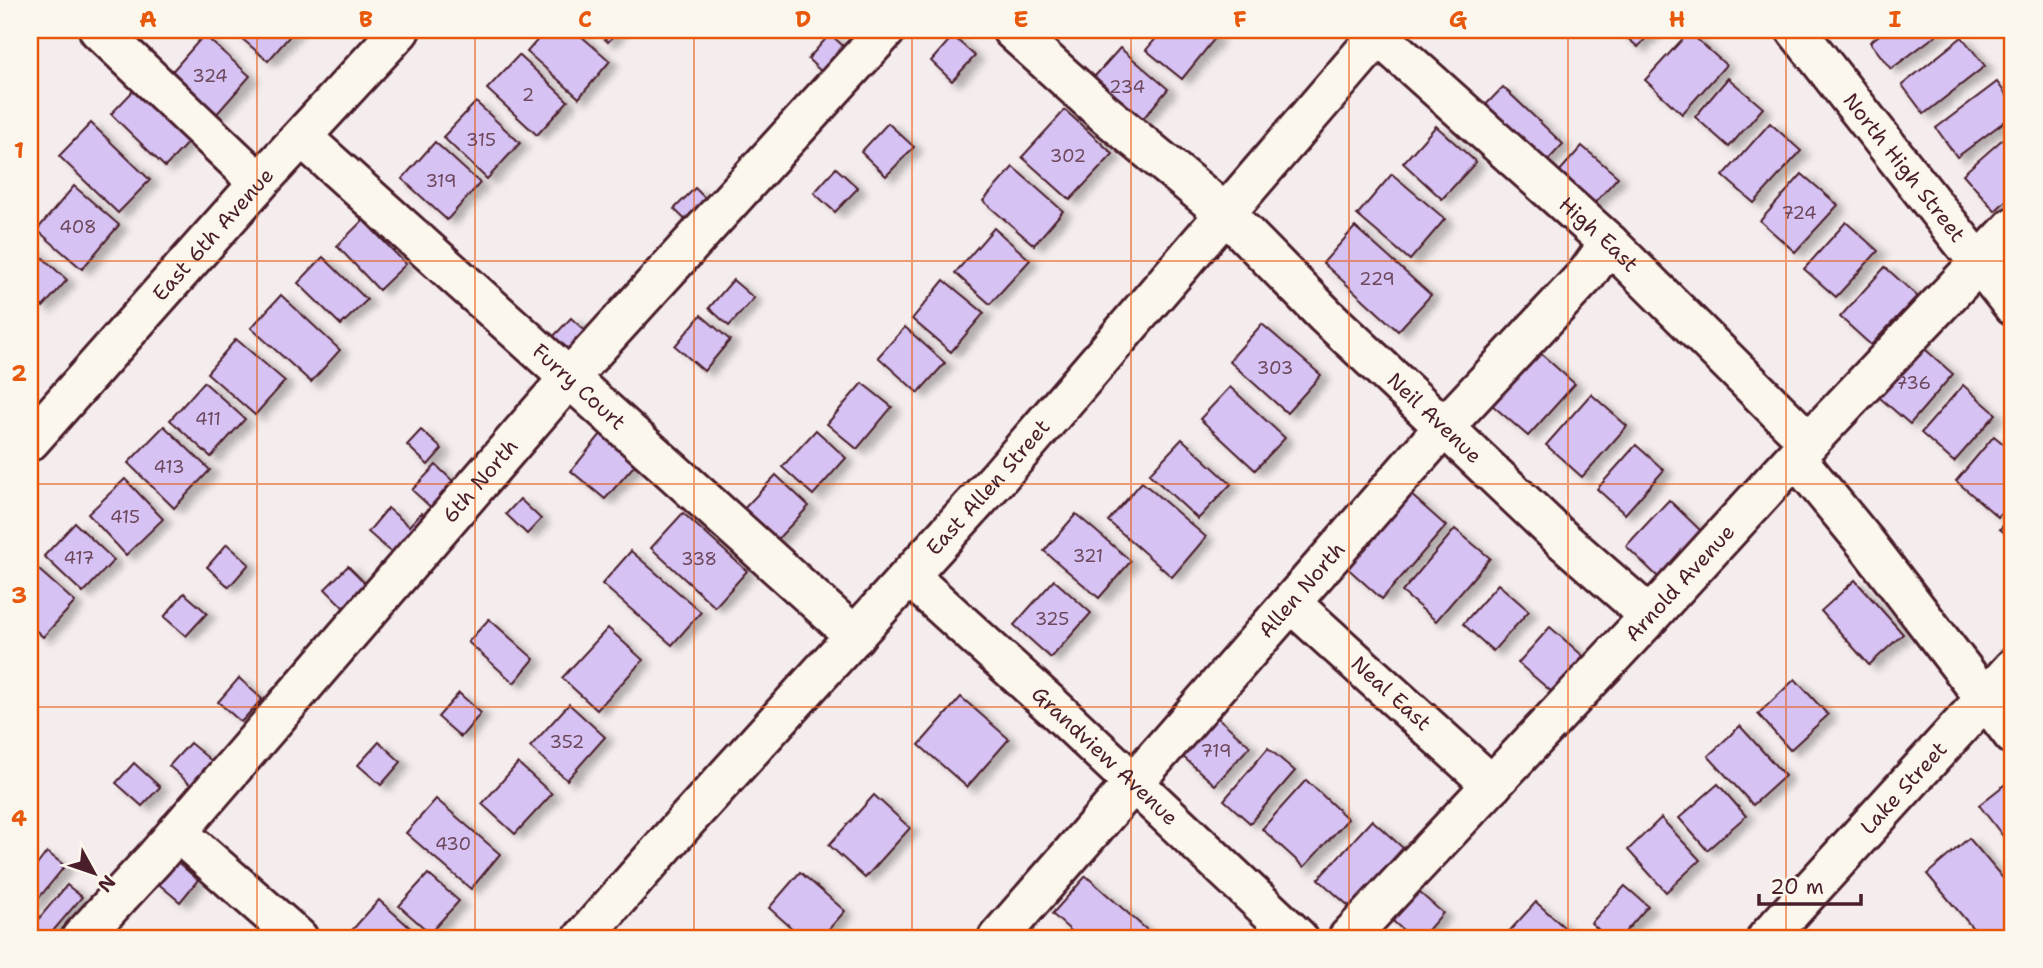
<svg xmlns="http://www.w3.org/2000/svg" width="2043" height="968" font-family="'Shantell Sans',sans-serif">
<defs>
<filter id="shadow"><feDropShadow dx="8" dy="4.5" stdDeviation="3.5" flood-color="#0004"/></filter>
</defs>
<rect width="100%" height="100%" fill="#f4eced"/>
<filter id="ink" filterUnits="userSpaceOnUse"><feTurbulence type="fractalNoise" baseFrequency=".0143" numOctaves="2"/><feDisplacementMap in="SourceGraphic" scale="14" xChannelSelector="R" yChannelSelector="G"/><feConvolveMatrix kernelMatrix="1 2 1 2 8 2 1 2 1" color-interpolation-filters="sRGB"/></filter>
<g filter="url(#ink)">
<g fill="#d6c2f3" stroke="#4a1f2b" stroke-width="2" filter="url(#shadow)">
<polygon points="232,30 295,30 268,61"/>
<polygon points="546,30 574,30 610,61 579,98 527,52"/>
<polygon points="595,30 619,30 608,42"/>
<polygon points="1163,30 1206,30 1216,37 1182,79 1146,50"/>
<polygon points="1618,30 1653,30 1638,47"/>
<polygon points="1886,30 1943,30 1891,69 1870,42"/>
<polygon points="1689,32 1726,65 1682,114 1645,80"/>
<polygon points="830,34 852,54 829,79 808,59"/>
<polygon points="204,35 250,76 215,116 169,75"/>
<polygon points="953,36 975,56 952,81 931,61"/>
<polygon points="1962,37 1985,66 1924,114 1902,85"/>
<polygon points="1120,48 1168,89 1136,127 1087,85"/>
<polygon points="519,55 568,101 537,135 487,89"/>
<polygon points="1728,78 1763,108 1729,147 1695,117"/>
<polygon points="1997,82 2013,104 2013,115 1957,157 1936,128"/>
<polygon points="137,87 191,139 165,167 111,114"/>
<polygon points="1503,87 1563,144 1537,172 1477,114"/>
<polygon points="476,102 520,143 487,179 443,137"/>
<polygon points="1065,110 1113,154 1070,200 1022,157"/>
<polygon points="91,123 150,180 118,213 59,156"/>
<polygon points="888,123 914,147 886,176 861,152"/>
<polygon points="1770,123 1801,151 1754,203 1723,176"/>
<polygon points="1436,126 1476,162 1442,199 1403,163"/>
<polygon points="2013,130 2013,194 1995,211 1963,174"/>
<polygon points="435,142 480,183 447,220 402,179"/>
<polygon points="1582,146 1618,177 1593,205 1558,173"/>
<polygon points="1013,167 1063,211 1034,245 983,201"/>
<polygon points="836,168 858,188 835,212 814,193"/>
<polygon points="1392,174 1445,219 1410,260 1357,215"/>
<polygon points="1802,174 1838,205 1795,252 1760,221"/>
<polygon points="74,186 119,225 82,269 37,230"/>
<polygon points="695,188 718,211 698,232 674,209"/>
<polygon points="363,220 406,264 379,290 337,246"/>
<polygon points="1846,222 1878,251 1836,297 1804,269"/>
<polygon points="1355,227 1431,295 1398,331 1323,263"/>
<polygon points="994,228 1030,260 990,304 955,273"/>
<polygon points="30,246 67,280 43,307 30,295"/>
<polygon points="323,257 367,300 341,325 298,283"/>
<polygon points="1885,267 1917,296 1871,345 1840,317"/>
<polygon points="733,280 754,298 729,326 709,308"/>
<polygon points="944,280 984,313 951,352 912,319"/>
<polygon points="281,295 340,350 311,382 251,328"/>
<polygon points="701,315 730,340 704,371 675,346"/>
<polygon points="571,318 595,340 574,362 550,340"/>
<polygon points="1262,324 1321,375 1287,413 1229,361"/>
<polygon points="905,327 945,363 918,393 878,357"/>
<polygon points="236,339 285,381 255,415 207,373"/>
<polygon points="1917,342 1953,374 1910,424 1873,392"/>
<polygon points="1539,352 1575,384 1528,436 1492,405"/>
<polygon points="204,382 245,419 211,457 170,420"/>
<polygon points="862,383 892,407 857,449 827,424"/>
<polygon points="1963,385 1996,414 1954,462 1921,433"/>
<polygon points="1230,387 1285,438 1255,470 1200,419"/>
<polygon points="1591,394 1627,426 1582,477 1546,445"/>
<polygon points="164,426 210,470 174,508 128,463"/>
<polygon points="605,429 640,459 605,499 571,471"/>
<polygon points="421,430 442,449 428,465 407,445"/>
<polygon points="816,430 846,458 813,495 782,467"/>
<polygon points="1994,436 2013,452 2013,499 1998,517 1956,481"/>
<polygon points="1182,439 1231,484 1198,519 1149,474"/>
<polygon points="1636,445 1664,470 1625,514 1597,489"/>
<polygon points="436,465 460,488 437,513 412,490"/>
<polygon points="776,475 809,506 772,545 739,514"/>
<polygon points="125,479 163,519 126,555 88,514"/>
<polygon points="1142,482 1206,537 1172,577 1108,521"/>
<polygon points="1409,493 1446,526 1382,599 1345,566"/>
<polygon points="520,499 541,519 527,534 506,514"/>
<polygon points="1669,500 1702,532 1658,577 1626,546"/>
<polygon points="388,508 409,526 421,513 431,522 399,559 368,532"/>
<polygon points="683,513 747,571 715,607 651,548"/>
<polygon points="2013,513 2013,540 2000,529"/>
<polygon points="1076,514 1131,561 1099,598 1044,551"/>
<polygon points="75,523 114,560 83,593 44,556"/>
<polygon points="1455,529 1490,558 1436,621 1402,592"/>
<polygon points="227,544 249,564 229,587 207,567"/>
<polygon points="631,551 701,612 672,645 602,584"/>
<polygon points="30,562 75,602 43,637 30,625"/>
<polygon points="348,566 371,589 348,612 325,589"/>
<polygon points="1054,580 1091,613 1051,658 1014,625"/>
<polygon points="1855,580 1903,634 1869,665 1821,611"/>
<polygon points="1498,584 1529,611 1493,651 1463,624"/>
<polygon points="184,593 207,613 186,636 164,617"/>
<polygon points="489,619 534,659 514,683 468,642"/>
<polygon points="1550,627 1583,656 1552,692 1518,663"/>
<polygon points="608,628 643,660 597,710 562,678"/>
<polygon points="239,678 262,699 241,722 218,702"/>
<polygon points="1795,679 1828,715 1790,750 1758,714"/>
<polygon points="459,693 481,713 461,737 438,717"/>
<polygon points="961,697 1009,739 967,787 919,745"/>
<polygon points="569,704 605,737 567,780 530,747"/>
<polygon points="1217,717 1250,746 1215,785 1182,756"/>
<polygon points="1740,726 1785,776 1753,805 1708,756"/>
<polygon points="379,742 401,762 381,785 358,765"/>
<polygon points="190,743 213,762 192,786 169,766"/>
<polygon points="1268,748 1295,771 1250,823 1224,800"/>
<polygon points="134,763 160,787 142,806 116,783"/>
<polygon points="518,763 552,794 515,834 482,804"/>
<polygon points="2013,778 2013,849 1979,805"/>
<polygon points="1306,780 1348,819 1304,867 1262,829"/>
<polygon points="1718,784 1746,816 1707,850 1679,818"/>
<polygon points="874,795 910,828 865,878 829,845"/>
<polygon points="436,799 500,854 471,889 406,833"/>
<polygon points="1661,818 1700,860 1666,892 1628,850"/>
<polygon points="1372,820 1403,848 1350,907 1318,879"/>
<polygon points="1969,838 2013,890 2013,931 2005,938 1981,938 1927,874"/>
<polygon points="47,852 65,866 30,909 30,874"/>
<polygon points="174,859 198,880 180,902 155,881"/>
<polygon points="800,872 845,911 821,938 803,938 769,908"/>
<polygon points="428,874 459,901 430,933 399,906"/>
<polygon points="1086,876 1156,938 1079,938 1052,914"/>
<polygon points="67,885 82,897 47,938 30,938 30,929"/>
<polygon points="1412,886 1443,913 1421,938 1412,938 1386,915"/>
<polygon points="1625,886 1648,906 1620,938 1608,938 1591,923"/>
<polygon points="379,900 417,934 413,938 345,938"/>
<polygon points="1536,902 1576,938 1503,938"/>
</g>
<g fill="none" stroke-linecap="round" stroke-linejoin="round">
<defs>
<g id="minor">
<polyline points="99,30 242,166 257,185"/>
<path id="s1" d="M1012 30 1104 113 1226 214 1326 316 1444 427 1563 540 1650 616"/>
<path id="s2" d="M1379 36 1609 243 1809 442"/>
<path id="s3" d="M302 137 855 636"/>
<path id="s4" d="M30 441 257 185 400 30"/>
<polyline points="1796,458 1865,542 2013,735"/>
<path id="s5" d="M909 576 1052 706 1298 938"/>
<path id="s6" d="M1291 603 1492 785"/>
<polyline points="177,832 298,938"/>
<path id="s7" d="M81 938 155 858 569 378 886 30"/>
<path id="s8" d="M583 938 686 821 998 478 1383 30"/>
<path id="s9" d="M998 938 1444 427 1587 274 1609 243"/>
<path id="s10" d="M1348 938 1650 616 1809 442 2013 227"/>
<path id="s11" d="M1767 938 2013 668"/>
</g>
<g id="highway">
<path id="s12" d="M1796 30 2013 306"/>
</g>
</defs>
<use href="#minor" stroke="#4a1f2b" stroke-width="44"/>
<use href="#highway" stroke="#4a1f2b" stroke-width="44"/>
<use href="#minor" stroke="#fbf7ec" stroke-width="38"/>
<use href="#highway" stroke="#fbf7ec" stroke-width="38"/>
</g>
</g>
<path fill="none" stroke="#e8590c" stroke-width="2" stroke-opacity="0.55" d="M257 30V938M475 30V938M694 30V938M912 30V938M1131 30V938M1349 30V938M1568 30V938M1786 30V938M30 261H2013M30 484H2013M30 707H2013"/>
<g text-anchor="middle" stroke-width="5" stroke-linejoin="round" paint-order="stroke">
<g font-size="18" fill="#6d485d">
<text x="210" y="82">324</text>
<text x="1127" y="93">234</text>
<text x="528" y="101">2</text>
<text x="481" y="146">315</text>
<text x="1068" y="162">302</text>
<text x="441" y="187">319</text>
<text x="1799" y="219">724</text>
<text x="78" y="233">408</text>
<text x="1377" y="285">229</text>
<text x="1275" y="374">303</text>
<text x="1913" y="389">736</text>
<text x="208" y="425">411</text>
<text x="169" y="473">413</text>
<text x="125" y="523">415</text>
<text x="1088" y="562">321</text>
<text x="79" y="564">417</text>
<text x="699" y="565">338</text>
<text x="1052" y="625">325</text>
<text x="567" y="748">352</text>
<text x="1216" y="757">719</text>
<text x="453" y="850">430</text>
</g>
<g font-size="21" fill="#4a1f2b" stroke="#fbf7ec">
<text dy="7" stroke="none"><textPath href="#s12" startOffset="175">North High Street</textPath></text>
<text dy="7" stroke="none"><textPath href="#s4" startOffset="276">East 6th Avenue</textPath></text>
<text dy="7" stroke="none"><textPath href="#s2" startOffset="296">High East</textPath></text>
<text dy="7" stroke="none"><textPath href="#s3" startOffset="373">Furry Court</textPath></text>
<text dy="7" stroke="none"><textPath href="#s1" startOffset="574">Neil Avenue</textPath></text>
<text dy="7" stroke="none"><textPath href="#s7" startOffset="607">6th North</textPath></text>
<text dy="7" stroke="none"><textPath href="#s8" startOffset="606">East Allen Street</textPath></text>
<text dy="7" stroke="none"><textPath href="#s10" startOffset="486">Arnold Avenue</textPath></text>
<text dy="7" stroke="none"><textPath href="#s9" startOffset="462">Allen North</textPath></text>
<text dy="7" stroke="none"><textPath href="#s6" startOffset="135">Neal East</textPath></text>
<text dy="7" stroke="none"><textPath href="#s5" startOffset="266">Grandview Avenue</textPath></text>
<text dy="7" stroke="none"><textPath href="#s11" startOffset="203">Lake Street</textPath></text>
</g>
</g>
<rect width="2043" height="968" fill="none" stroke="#fbf7ec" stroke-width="77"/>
<g transform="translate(94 873) rotate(130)" stroke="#fbf7ec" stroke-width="5" paint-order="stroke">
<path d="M0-5L12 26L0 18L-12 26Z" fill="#4a1f2b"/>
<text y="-10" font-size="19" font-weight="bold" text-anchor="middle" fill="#4a1f2b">N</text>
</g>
<path d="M1759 894v10h102v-10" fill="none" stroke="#4a1f2b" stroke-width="3.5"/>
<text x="1770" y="894" font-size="21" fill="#4a1f2b" stroke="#fbf7ec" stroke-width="5" paint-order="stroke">20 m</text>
<rect x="38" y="38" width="1966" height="892" fill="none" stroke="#e8590c" stroke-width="2.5"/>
<g font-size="23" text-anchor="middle" font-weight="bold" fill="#e8590c">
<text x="148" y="27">A</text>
<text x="366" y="27">B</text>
<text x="585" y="27">C</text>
<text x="803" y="27">D</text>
<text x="1021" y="27">E</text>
<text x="1240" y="27">F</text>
<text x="1458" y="27">G</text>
<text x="1677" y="27">H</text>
<text x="1895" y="27">I</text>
<text x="19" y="158">1</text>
<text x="19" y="381">2</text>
<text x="19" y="603">3</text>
<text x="19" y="826">4</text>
</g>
</svg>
